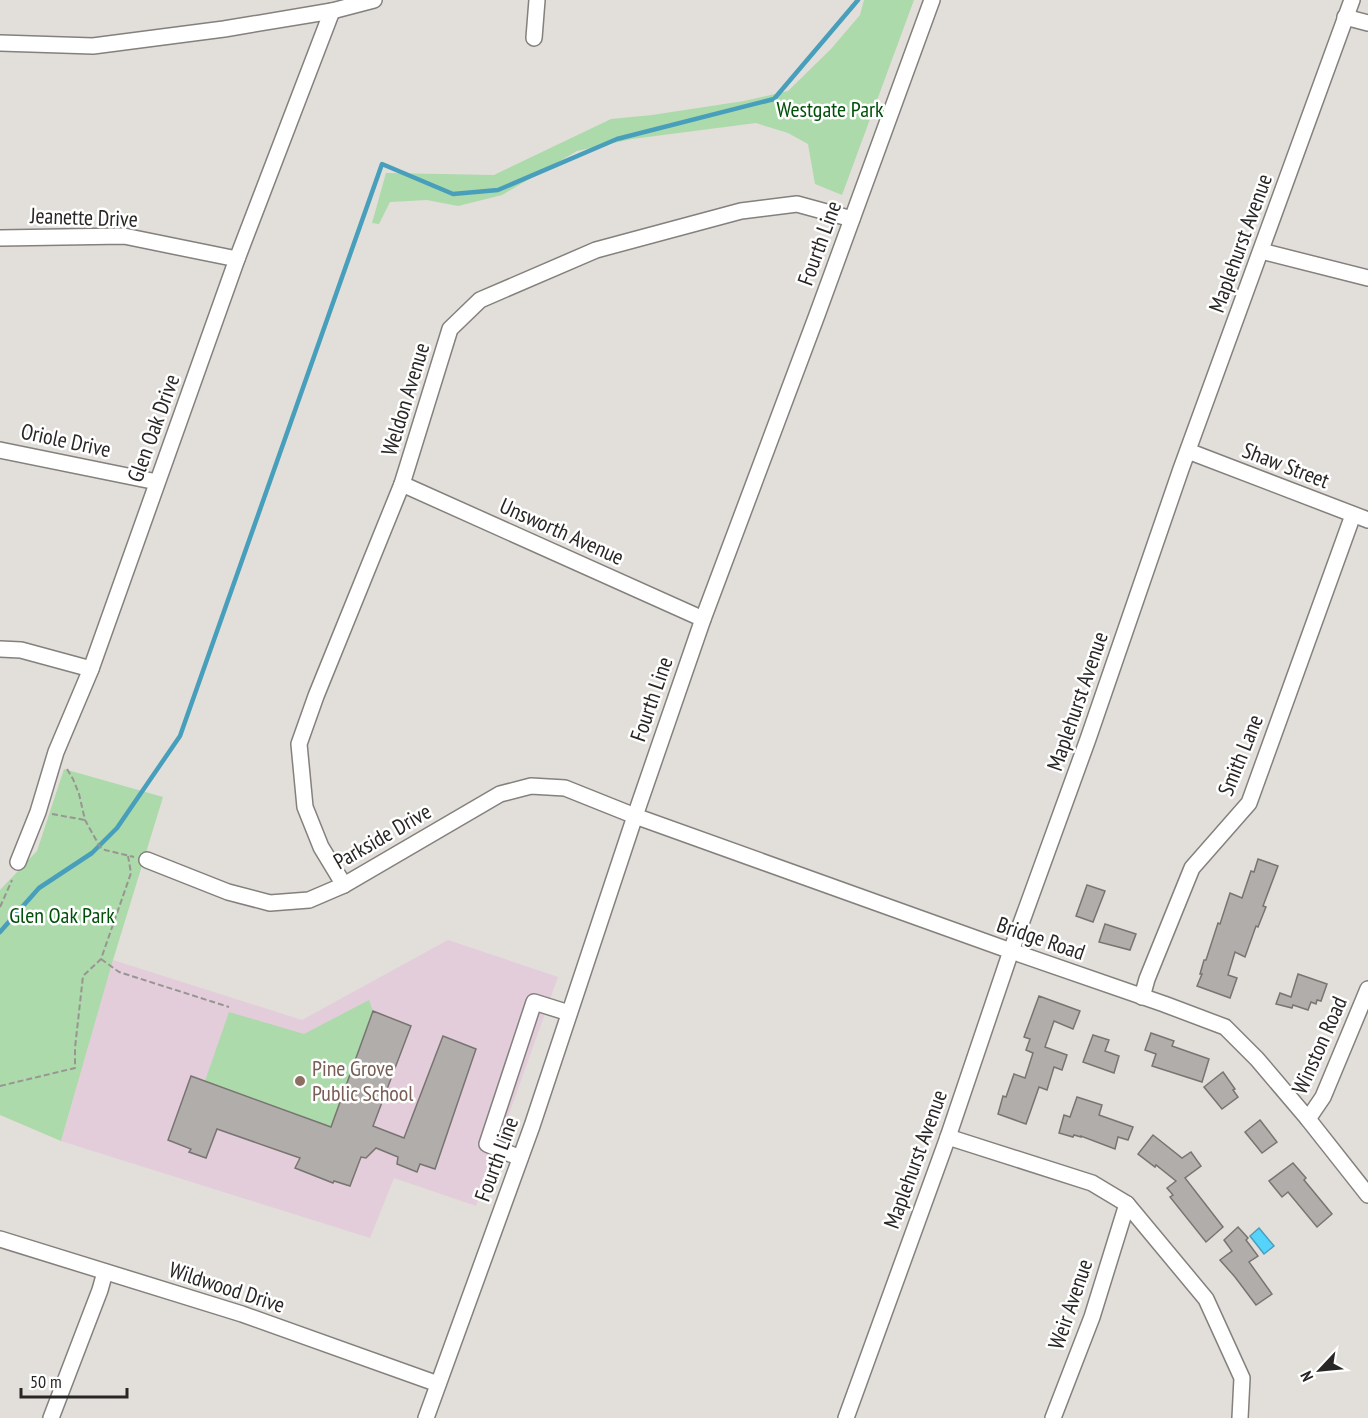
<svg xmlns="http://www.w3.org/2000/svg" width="1368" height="1418" font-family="'PT Sans Narrow',sans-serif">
<rect width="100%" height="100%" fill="#e2deda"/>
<polygon fill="#e3cddb" points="448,940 558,977 476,1206 394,1178 370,1238 61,1141 113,960 302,1020"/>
<g fill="#acdaaa">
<polygon points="864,0 914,0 842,195 815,184 808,144 788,133 756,123 632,139 577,151 502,195 458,206 427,200 390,202 379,224 372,223 386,173 494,175 611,119 652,115 744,101 788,91 831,49 860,15"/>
<polygon points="64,769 163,797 113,960 61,1141 0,1115 0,890 37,851"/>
<polygon points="369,1000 373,1011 331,1127 205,1081 229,1012 304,1034"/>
</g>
<polygon fill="#55d3fb" stroke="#489fbb" stroke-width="1.5" points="1259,1228 1274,1246 1264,1254 1250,1236"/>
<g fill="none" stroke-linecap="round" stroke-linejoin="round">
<polyline stroke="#489fbb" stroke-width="4.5" points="0,932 39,888 92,853 117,828 180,736 382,164 453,194 498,190 617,139 774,99 858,0"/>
</g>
<g fill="#b1adaa" stroke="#787471" stroke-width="1.5">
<polygon points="1258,859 1278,866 1263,906 1266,907 1258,927 1256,926 1245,957 1235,952 1228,975 1237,978 1230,998 1197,986 1202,974 1200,974 1204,960 1206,960 1218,923 1220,924 1230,893 1242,898 1251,871 1254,872"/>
<polygon points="1087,885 1105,891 1093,922 1076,916"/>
<polygon points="1105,924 1136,934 1130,950 1099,942"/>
<polygon points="1298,974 1327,984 1321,1001 1317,1000 1316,1004 1311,1002 1308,1010 1293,1005 1292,1008 1276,1004 1280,993 1291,997"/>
<polygon points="1039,996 1080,1011 1073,1029 1054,1021 1045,1047 1067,1055 1062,1070 1054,1067 1047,1090 1039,1087 1026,1124 998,1114 1003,1096 1006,1097 1014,1074 1025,1078 1033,1053 1026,1050 1030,1039 1024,1037"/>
<polygon points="373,1011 411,1026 373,1126 404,1138 443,1036 476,1049 435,1169 420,1164 417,1172 397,1164 398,1157 376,1148 366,1158 361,1157 350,1186 334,1181 333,1183 295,1168 300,1158 217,1129 206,1158 189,1152 191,1149 168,1140 191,1076 331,1127"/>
<polygon points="1151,1033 1174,1041 1172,1046 1209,1059 1202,1082 1152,1066 1156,1054 1145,1050"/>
<polygon points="1093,1035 1109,1040 1105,1051 1119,1056 1114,1073 1083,1062"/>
<polygon points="1223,1072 1235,1089 1233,1090 1238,1097 1222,1109 1204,1087"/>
<polygon points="1077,1097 1102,1105 1099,1115 1133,1127 1128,1140 1118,1137 1115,1149 1081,1136 1081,1137 1074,1135 1073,1137 1059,1133 1064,1115 1070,1117"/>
<polygon points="1260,1120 1277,1142 1262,1153 1245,1132"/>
<polygon points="1153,1135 1182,1158 1191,1152 1201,1166 1185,1178 1223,1227 1206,1242 1170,1197 1173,1195 1167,1188 1176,1181 1156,1165 1155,1167 1138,1154"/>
<polygon points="1293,1163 1306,1178 1304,1180 1332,1214 1317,1227 1288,1192 1282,1197 1269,1181"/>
<polygon points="1238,1227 1248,1238 1246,1240 1258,1256 1249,1262 1272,1294 1256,1305 1235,1277 1220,1260 1232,1251 1224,1240"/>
</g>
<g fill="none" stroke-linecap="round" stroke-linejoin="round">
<defs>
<g id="minor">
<polyline points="1345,17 1368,23"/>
<polyline points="534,38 537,0"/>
<polyline points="0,43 93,46 224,29 332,11 374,0"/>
<polyline points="0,238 124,236 237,259"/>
<polyline points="1261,251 1368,278"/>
<polyline points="0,450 157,482"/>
<polyline points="1188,451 1368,520"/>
<polyline points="402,484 703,619"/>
<polyline points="0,649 21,650 91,669"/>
<polyline points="147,860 228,892 270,903 309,900 344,885 500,794 531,786 565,788 635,816 1011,951 1164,1004 1225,1027 1257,1059 1308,1119 1368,1195"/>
<polyline points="18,862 38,812 56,752 91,669 237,259 332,11"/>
<polyline points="344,885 321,847 305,807 299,744 316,696 402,484 450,329 480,300 596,250 741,211 797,204 852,219"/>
<polyline points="1142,997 1147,979 1192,868 1249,803 1353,515"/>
<polyline points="1308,1119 1323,1097 1368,989"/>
<polyline points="948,1137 1092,1183 1127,1204 1206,1299 1242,1378 1240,1418"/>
<polyline points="520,1158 487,1144 534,1002 569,1013"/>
<polyline points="0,1239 242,1314 438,1384"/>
<polyline points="51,1418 100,1290 105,1272"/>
<polyline points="426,1418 532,1126 635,816 703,619 817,315 932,0"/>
<polyline points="846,1418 948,1137 1011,951 1088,739 1181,469 1352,0"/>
<polyline points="1053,1418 1092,1317 1127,1204"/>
</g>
</defs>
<use href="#minor" stroke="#84807d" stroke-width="18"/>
<g stroke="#989592" stroke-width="2" stroke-dasharray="6 3" stroke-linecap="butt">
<polyline points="67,769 73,779 79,794 85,820 100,847 105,850 134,857"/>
<polyline points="52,814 85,820"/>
<polyline points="0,907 12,880"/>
<polyline points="101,959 119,972 229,1007"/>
<polyline points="0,1086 75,1068 75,1048 83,976 101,959 131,873 128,856"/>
</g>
<use href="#minor" stroke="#fff" stroke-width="15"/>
</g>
<circle fill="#8d6e63" stroke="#fff" stroke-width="2" cx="300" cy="1081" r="6"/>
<g text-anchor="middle" stroke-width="5" stroke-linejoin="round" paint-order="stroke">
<g font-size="22" fill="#005009" stroke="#fff">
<text x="830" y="117">Westgate Park</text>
<text x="62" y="923">Glen Oak Park</text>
</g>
<g font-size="22" fill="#292726" stroke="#fff">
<text transform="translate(84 217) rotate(2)" y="8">Jeanette Drive</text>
<text transform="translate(819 243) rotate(-70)" y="8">Fourth Line</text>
<text transform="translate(1240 243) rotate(-70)" y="8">Maplehurst Avenue</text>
<text transform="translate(405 399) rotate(-73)" y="8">Weldon Avenue</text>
<text transform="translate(153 428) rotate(-70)" y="8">Glen Oak Drive</text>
<text transform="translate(66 440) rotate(12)" y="8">Oriole Drive</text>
<text transform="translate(1286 465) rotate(21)" y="8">Shaw Street</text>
<text transform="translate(562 531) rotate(24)" y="8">Unsworth Avenue</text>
<text transform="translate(651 699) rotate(-71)" y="8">Fourth Line</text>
<text transform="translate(1077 701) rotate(-71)" y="8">Maplehurst Avenue</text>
<text transform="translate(1240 755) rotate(-68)" y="8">Smith Lane</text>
<text transform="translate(382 836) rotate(-30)" y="8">Parkside Drive</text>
<text transform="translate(1041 938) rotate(19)" y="8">Bridge Road</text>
<text transform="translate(1319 1045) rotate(-66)" y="8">Winston Road</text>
<text transform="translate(496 1159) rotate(-70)" y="8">Fourth Line</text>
<text transform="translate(915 1159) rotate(-70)" y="8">Maplehurst Avenue</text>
<text transform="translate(227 1287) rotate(18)" y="8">Wildwood Drive</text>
<text transform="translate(1070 1304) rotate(-71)" y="8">Weir Avenue</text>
</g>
<g font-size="22" fill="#785e54" stroke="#fff" text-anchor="start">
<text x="312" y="1076">Pine Grove<tspan x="312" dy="25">Public School</tspan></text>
</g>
</g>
<g transform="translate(1320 1370) rotate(244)" stroke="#ffffff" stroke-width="4.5" paint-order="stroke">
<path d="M0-4.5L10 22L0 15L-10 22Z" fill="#292726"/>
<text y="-9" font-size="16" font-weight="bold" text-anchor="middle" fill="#292726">N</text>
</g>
<path d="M21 1388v9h106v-9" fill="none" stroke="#292726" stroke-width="3"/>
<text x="30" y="1388" font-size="18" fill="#292726" stroke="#ffffff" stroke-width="4.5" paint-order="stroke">50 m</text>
</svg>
